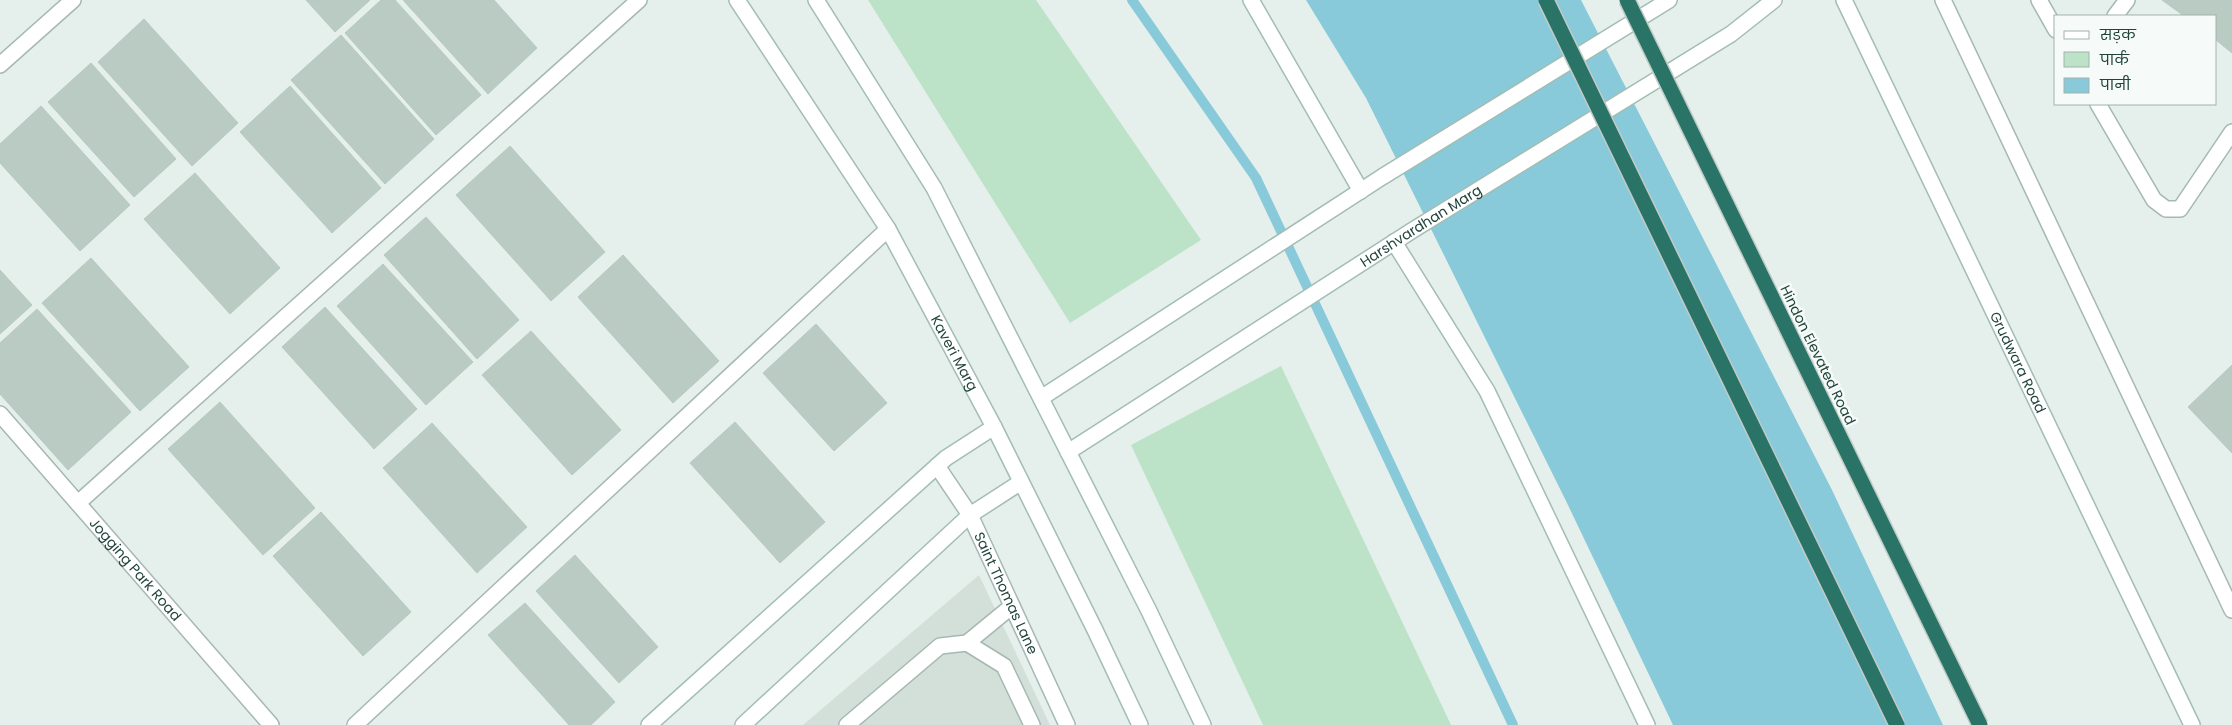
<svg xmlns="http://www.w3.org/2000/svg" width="2232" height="725" font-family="Poppins,'Noto Sans Devanagari',sans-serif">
<rect width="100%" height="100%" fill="#e5efeb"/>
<polygon fill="#d3e0da" points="979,575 1050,725 803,725"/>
<g fill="#bce3c8">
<polygon points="868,0 1036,0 1201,240 1070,323"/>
<polygon points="1281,366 1451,725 1263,725 1131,445"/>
</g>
<polygon fill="#88cada" points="1306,0 1581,0 1832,490 1943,725 1673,725 1567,503 1366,98"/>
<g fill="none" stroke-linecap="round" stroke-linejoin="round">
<polyline stroke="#88cada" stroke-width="10" points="1132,0 1256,178 1513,725"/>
</g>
<g fill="#bacbc4" stroke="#b6cac3">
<polygon points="306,0 370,0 335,32"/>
<polygon points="381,0 395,0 481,95 436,135 345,33"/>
<polygon points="403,0 494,0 537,48 488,94"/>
<polygon points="2162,0 2232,0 2232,53 2216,40 2216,16 2184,16"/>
<polygon points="144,19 238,123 192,166 98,62"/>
<polygon points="341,35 434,139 385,184 291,80"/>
<polygon points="91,63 176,159 134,197 48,102"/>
<polygon points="290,86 381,188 332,233 240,132"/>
<polygon points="41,106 130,205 80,251 0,163 0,144"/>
<polygon points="510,146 605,252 551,301 456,195"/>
<polygon points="195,173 280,268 230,314 144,219"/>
<polygon points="426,217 519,320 477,359 384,255"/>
<polygon points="623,255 719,361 673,403 578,297"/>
<polygon points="91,258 189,367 140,411 42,303"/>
<polygon points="383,264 473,362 426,405 337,306"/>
<polygon points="0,270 32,305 0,334"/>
<polygon points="325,307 417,409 374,449 282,347"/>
<polygon points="37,309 131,412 68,470 0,394 0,343"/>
<polygon points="816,324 887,403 834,451 763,373"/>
<polygon points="531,331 621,430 572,475 482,375"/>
<polygon points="2232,365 2232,453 2188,407"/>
<polygon points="220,402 315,508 263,555 168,449"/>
<polygon points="735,422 825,522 780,563 690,463"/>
<polygon points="432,423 527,527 477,573 383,468"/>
<polygon points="321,512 411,612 363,656 273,556"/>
<polygon points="575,555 658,647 619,683 536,591"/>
<polygon points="525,603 615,702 591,725 569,725 488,635"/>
</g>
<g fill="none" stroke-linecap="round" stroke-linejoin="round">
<defs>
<g id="lane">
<path id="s1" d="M937 466 970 515 1067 725"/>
<polyline points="967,643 1012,606"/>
<polyline points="847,725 940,646 967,643 1004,666 1032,725"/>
</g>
<g id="street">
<polyline points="1943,0 2232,610"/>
<polyline points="2039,0 2056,30"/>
<polyline points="2115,16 2127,0"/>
<polyline points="0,65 73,0"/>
<polyline points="2098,104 2154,200 2166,209 2180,209 2232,132"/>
<path id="s2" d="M0 414 271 725"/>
<polyline points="78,503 639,0"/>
<polyline points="355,725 888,229"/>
</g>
<g id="secondary">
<path id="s3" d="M737 0 888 229 994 427 1095 630 1140 725"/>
<polyline points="816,0 934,188 1149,611 1203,725"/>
<polyline points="1251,0 1361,191"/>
<path id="s4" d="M1844 0 2192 725"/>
<polyline points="1394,242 1487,391 1647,725"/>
<polyline points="1041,398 1382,177 1669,0"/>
<path id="s5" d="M1068 452 1413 230 1731 34 1774 0"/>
<polyline points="649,725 946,458 994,427"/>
<polyline points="743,725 970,515 1021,482"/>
</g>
</defs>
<use href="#lane" stroke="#a6b8b3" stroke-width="18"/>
<use href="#street" stroke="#a6b8b3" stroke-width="18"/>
<use href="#secondary" stroke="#a2bdb4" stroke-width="18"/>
<use href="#lane" stroke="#fff" stroke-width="15"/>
<use href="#street" stroke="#fff" stroke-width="15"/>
<use href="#secondary" stroke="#fff" stroke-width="15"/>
<defs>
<g id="highway-bridge">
<polyline points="1546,0 1897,725"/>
<polyline points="1627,0 1980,725"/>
</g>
</defs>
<use href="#highway-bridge" stroke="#c1cbc8" stroke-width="18" stroke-linecap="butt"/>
<use href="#highway-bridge" stroke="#2a7467" stroke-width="15"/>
</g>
<g text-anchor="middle" stroke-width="5" stroke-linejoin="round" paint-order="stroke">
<g font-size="14" fill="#21443c" stroke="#f6fbf9">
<text dy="5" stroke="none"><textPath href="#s5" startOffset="419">Harshvardhan Marg</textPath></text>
<text dy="5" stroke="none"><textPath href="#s3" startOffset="415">Kaveri Marg</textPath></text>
<text transform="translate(1818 355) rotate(64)" y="5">Hindon Elevated Road</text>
<text dy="5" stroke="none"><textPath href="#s4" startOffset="402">Grudwara Road</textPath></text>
<text dy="5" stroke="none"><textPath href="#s2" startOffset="206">Jogging Park Road</textPath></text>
<text dy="5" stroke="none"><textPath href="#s1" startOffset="145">Saint Thomas Lane</textPath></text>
</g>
</g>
<rect x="2054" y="15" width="162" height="90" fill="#f6fbf9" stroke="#a1b2ad"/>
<rect x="2064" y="31" width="25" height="8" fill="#ffffff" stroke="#a1b2ad"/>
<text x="2100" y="40" font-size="15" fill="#21443c">सड़क</text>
<rect x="2064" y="52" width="25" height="15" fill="#bce3c8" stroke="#a1b2ad"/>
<text x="2100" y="65" font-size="15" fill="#21443c">पार्क</text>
<rect x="2064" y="78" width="25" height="15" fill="#88cada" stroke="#a1b2ad"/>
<text x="2100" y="90" font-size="15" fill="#21443c">पानी</text>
</svg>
